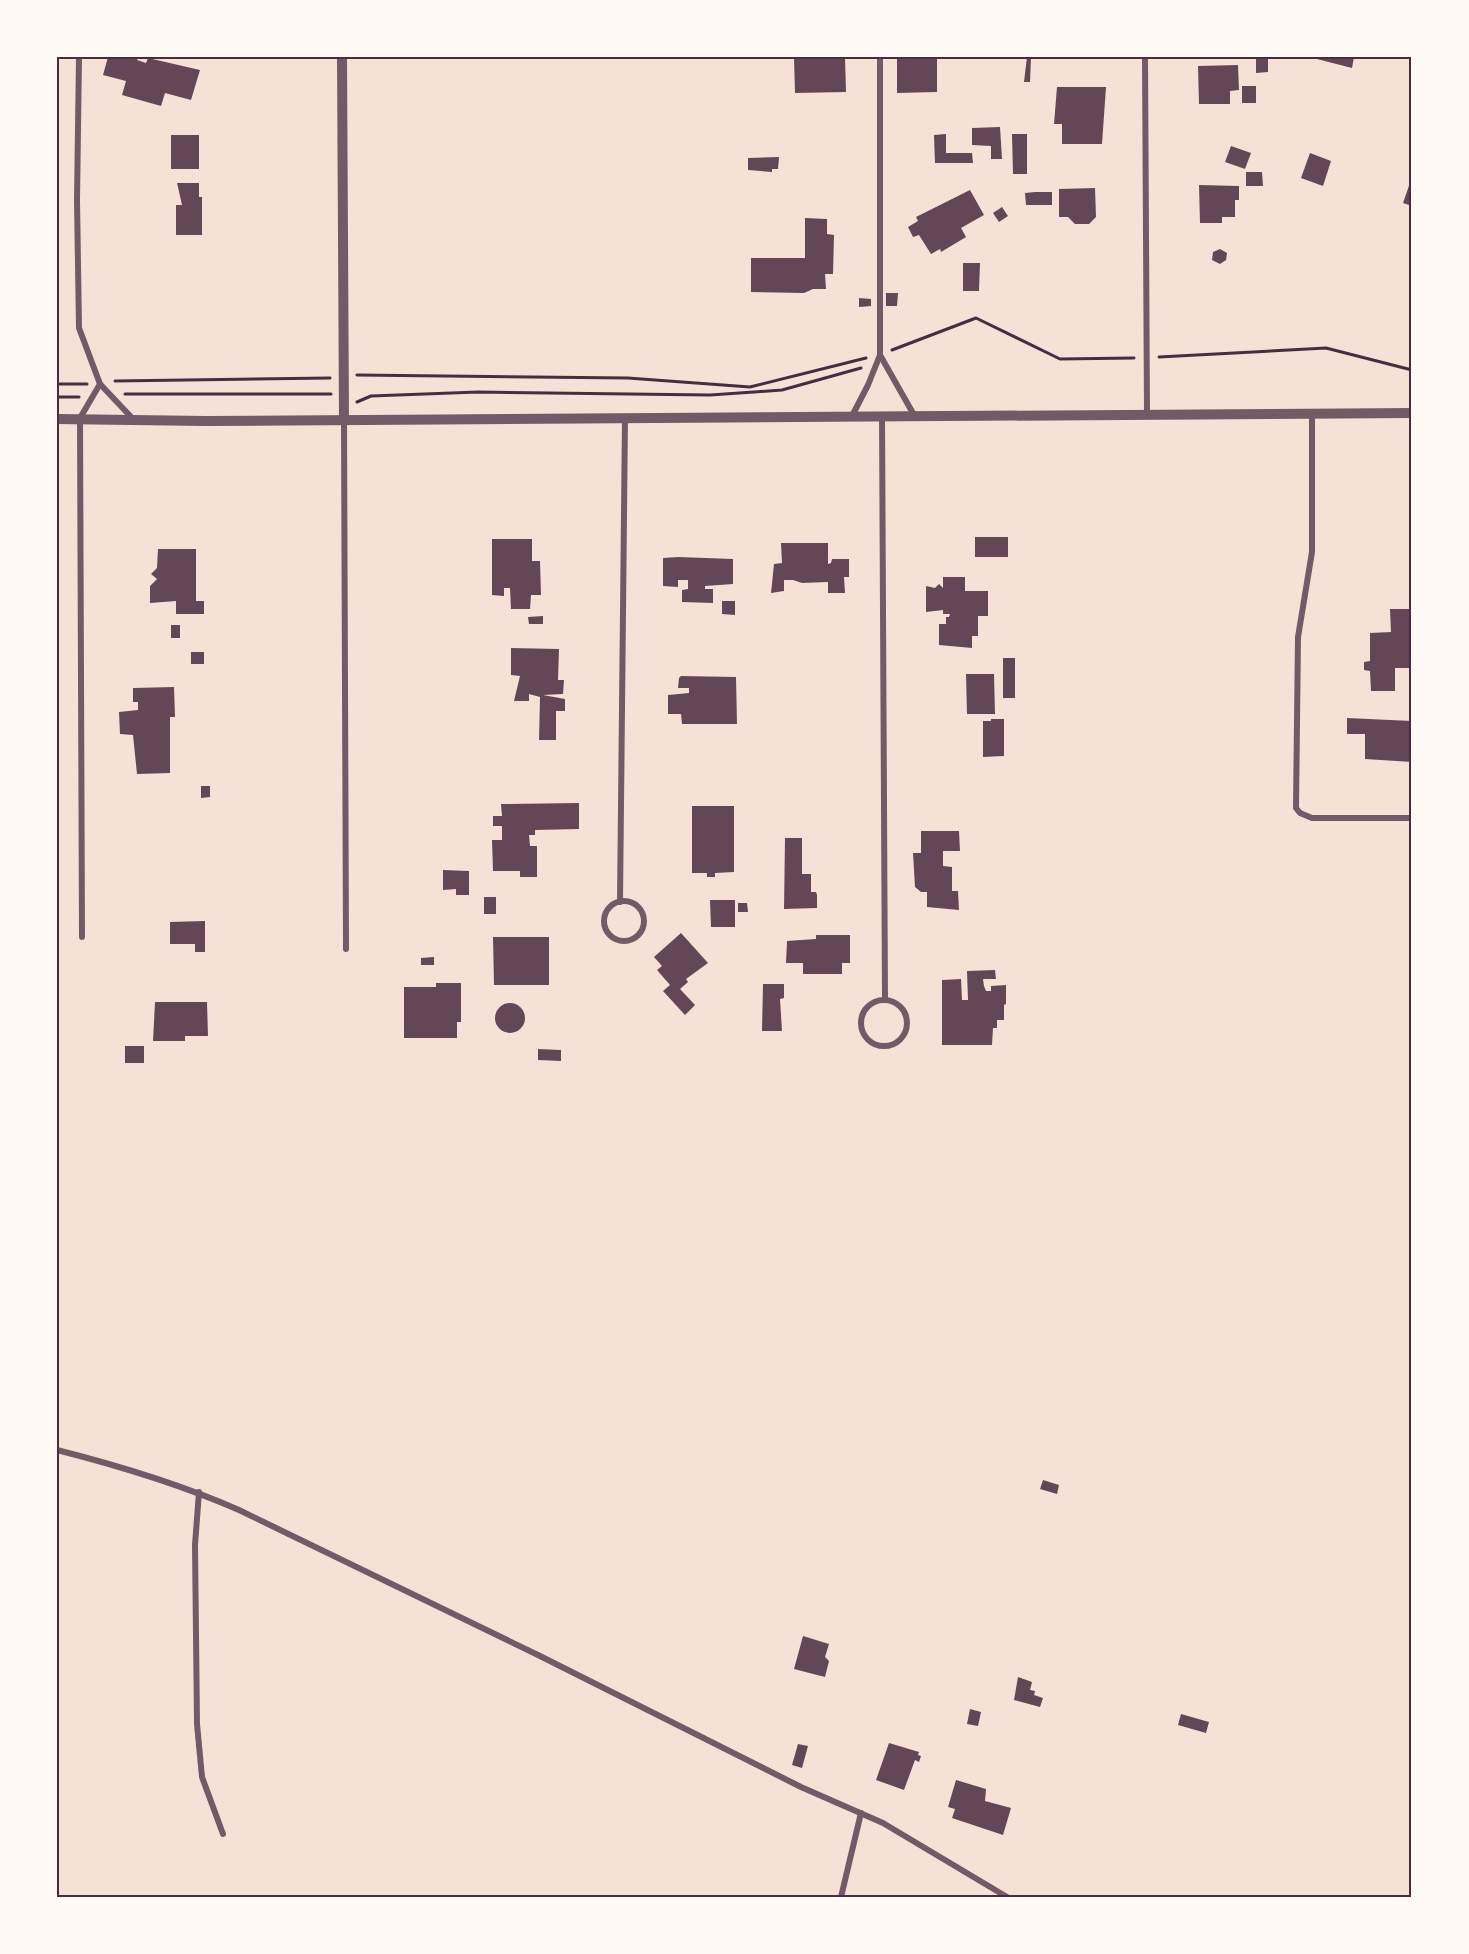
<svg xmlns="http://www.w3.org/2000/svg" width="1469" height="1954" font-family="Helvetica,sans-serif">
<rect width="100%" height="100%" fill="#f7e1d7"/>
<g fill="#644757">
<polygon points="108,57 138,57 137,60 146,63 148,58 200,70 191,100 165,93 161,106 122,95 126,81 103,75"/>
<polygon points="794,57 845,57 846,92 795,93"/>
<polygon points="897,57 937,57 937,92 897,93"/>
<polygon points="1027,57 1031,57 1030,82 1024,82"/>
<polygon points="1256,57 1268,57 1268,72 1256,73"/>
<polygon points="1309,57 1354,57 1352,68"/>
<polygon points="1238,65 1239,90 1230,91 1230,104 1199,104 1198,66"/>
<rect x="1242" y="86" width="14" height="17"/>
<polygon points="1057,87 1106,87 1102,144 1062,144 1062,124 1054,124"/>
<polygon points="1000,127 1002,159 991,159 991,146 972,145 972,128"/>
<polygon points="946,134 946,153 972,153 973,163 935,163 934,135"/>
<polygon points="1012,134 1027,134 1027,174 1013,174"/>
<rect x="171" y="135" width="28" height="34"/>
<polygon points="1231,146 1251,153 1245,169 1225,162"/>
<polygon points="1310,153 1331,161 1323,186 1301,178"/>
<polygon points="779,157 778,169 772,169 772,172 748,170 748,158"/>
<polygon points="1246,172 1262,172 1263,186 1246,186"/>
<polygon points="1412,177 1412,206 1403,203"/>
<polygon points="177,183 199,183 199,197 202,197 202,235 176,235 176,205 182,205"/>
<polygon points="1199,185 1239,186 1239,200 1235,200 1235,217 1222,217 1222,223 1200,223"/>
<polygon points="1095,188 1096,217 1089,224 1075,224 1068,217 1059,217 1059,189"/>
<polygon points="970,190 984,215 961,228 966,237 941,252 940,249 931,254 919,235 913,237 908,227 918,221 916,217"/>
<polygon points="1035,192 1052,192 1052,205 1026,205 1025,193"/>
<polygon points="1002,207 1008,216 999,222 993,213"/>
<polygon points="805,218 827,219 827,234 834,235 833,274 825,274 826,289 813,289 804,293 751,292 751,258 805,258"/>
<polygon points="1220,249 1227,253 1226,260 1220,264 1212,260 1213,252"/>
<polygon points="963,263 980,263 979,291 963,291"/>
<polygon points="886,293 898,293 897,306 886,306"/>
<polygon points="859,298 871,299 871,306 859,307"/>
<rect x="975" y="537" width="33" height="20"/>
<polygon points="492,539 532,539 532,561 540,561 541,595 531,595 530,609 511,609 510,588 504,588 504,596 492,595"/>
<polygon points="781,543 828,543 828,564 831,563 832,559 849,559 849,577 844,577 845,593 828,593 828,582 802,583 793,580 784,580 784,591 771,593 774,564 782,563"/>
<polygon points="158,549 196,549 196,601 204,601 204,614 176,614 176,601 150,603 150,586 157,579 151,574 157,568"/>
<polygon points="678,557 733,559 733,584 705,586 705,589 713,589 713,603 682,602 682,590 688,589 688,580 678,580 678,587 663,586 663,558"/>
<polygon points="943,577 965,577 965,591 988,591 988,616 978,616 978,636 972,636 972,648 939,645 939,624 946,624 946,617 949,617 950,614 943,614 943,610 926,612 926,586 935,588 939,584 943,588"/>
<polygon points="722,601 735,601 735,615 722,614"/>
<polygon points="1390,609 1412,609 1412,668 1395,668 1395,691 1371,691 1370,671 1364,670 1364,662 1370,661 1370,633 1391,632"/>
<polygon points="543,616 543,624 529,624 528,617"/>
<rect x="171" y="625" width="9" height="13"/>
<polygon points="511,648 559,649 558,680 564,680 563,694 543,695 565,699 565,711 556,711 556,740 539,740 540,697 529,694 529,701 514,701 520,676 511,675"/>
<rect x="191" y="652" width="13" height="12"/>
<rect x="1003" y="658" width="12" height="40"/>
<polygon points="966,674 994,674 995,714 967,714"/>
<polygon points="681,676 736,677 737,724 682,724 681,714 668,714 668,695 689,693 689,688 678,688 679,678"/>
<polygon points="174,687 175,717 170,717 170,773 137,774 133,735 120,734 119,712 138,710 138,702 133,702 133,688"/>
<polygon points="1347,718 1412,721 1412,762 1365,759 1365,734 1347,734"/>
<polygon points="991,719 1004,719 1004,756 983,757 983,721 991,721"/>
<polygon points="201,786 210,786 210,797 201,798"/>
<polygon points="579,803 579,829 535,830 535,835 529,835 530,846 537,846 537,877 520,877 520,871 493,871 492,840 502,840 502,826 493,826 493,816 502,816 501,804"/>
<polygon points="692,806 734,806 734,872 715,873 715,877 707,877 707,873 692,873"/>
<polygon points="921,831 959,831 960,851 943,851 943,866 952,867 952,891 958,891 959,910 927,907 927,892 921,892 915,887 913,853 921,853"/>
<polygon points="785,838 802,838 802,874 811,874 811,892 816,892 817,895 817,908 784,909"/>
<polygon points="443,870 469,871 469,895 456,895 456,889 443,890"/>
<rect x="484" y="897" width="12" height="17"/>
<polygon points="710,900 735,900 735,927 711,927"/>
<polygon points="738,903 747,903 748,912 738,912"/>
<polygon points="205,921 205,952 195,952 195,944 170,944 170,922"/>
<polygon points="681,933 708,963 686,979 688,982 680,989 695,1005 685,1015 663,991 670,985 657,970 662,966 654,957"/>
<polygon points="816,935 850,935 850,963 842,963 842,974 803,974 803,963 786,963 787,941 816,939"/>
<polygon points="493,937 549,937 549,985 494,985"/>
<polygon points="434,957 434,965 421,965 421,958"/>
<polygon points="995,970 996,979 983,979 984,986 986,991 991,991 991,986 1006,985 1006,1004 1004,1005 1004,1020 997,1020 997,1028 993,1028 992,1045 942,1045 942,980 961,979 962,1000 968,1000 967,971"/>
<polygon points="436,983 461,983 461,1022 457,1022 457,1038 404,1038 404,987 436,987"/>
<polygon points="763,984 784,984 784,998 780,999 782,1031 762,1031"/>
<polygon points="155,1002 207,1002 208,1036 185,1036 185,1041 153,1041"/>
<circle cx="510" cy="1018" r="15"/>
<rect x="125" y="1046" width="19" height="17"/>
<polygon points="538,1049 561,1050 561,1061 538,1060"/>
<polygon points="1043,1480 1059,1485 1057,1494 1040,1489"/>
<polygon points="803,1636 829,1644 825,1657 829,1661 825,1677 794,1669"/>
<polygon points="1018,1677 1032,1682 1030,1690 1035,1691 1034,1695 1043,1698 1040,1707 1014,1700"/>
<polygon points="970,1709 981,1712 978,1726 967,1724"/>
<polygon points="1181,1714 1209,1722 1206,1733 1178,1725"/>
<polygon points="889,1743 919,1752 918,1755 921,1756 919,1762 915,1760 904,1790 876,1780"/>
<polygon points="798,1744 808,1746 802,1768 792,1765"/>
<polygon points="956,1780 986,1789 985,1801 1011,1808 1003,1835 952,1818 955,1809 948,1807"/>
</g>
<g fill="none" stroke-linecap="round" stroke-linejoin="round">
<g stroke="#4a2c40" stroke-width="3">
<polyline points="892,350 976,318 1060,359 1134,358"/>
<polyline points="1159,357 1326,348 1412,370"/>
<polyline points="357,375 628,378 750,387 866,358"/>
<polyline points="115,381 330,378"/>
<polyline points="57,384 87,384"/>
<polyline points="125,394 331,394"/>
<polyline points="57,397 79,397"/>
<polyline points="357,402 371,396 478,392 710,395 754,392 782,390 861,368"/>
</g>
<g stroke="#755966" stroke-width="6">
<polyline points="79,57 77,200 79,328 100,384 133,419"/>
<polyline points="1145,57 1147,413"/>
<polyline points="880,355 914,415"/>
<polyline points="1312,414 1312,552 1298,637 1296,808 1300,813 1312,818 1412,818"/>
<polyline points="882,415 885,1000"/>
<polyline points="852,416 868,385 880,355 880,57"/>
<polyline points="344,420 346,949"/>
<circle cx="624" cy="921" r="20"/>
<polyline points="620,902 625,418"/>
<polyline points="82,937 80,418 100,384"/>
<circle cx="884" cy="1023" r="23"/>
<path d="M57 1450C120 1466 180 1484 239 1510L540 1656 801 1787 883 1823 1007 1897"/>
<polyline points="199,1492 195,1545 197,1724 202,1777 223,1834"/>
<polyline points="841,1897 861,1813"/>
</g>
<g stroke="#755966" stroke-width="10">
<polyline points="342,57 344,420"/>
<polyline points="57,419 206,421 1412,413"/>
</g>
</g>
<rect width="1469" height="1954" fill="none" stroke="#fffaf5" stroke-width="117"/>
<rect x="58" y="58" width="1352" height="1838" fill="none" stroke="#4a2c40" stroke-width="2"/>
</svg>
